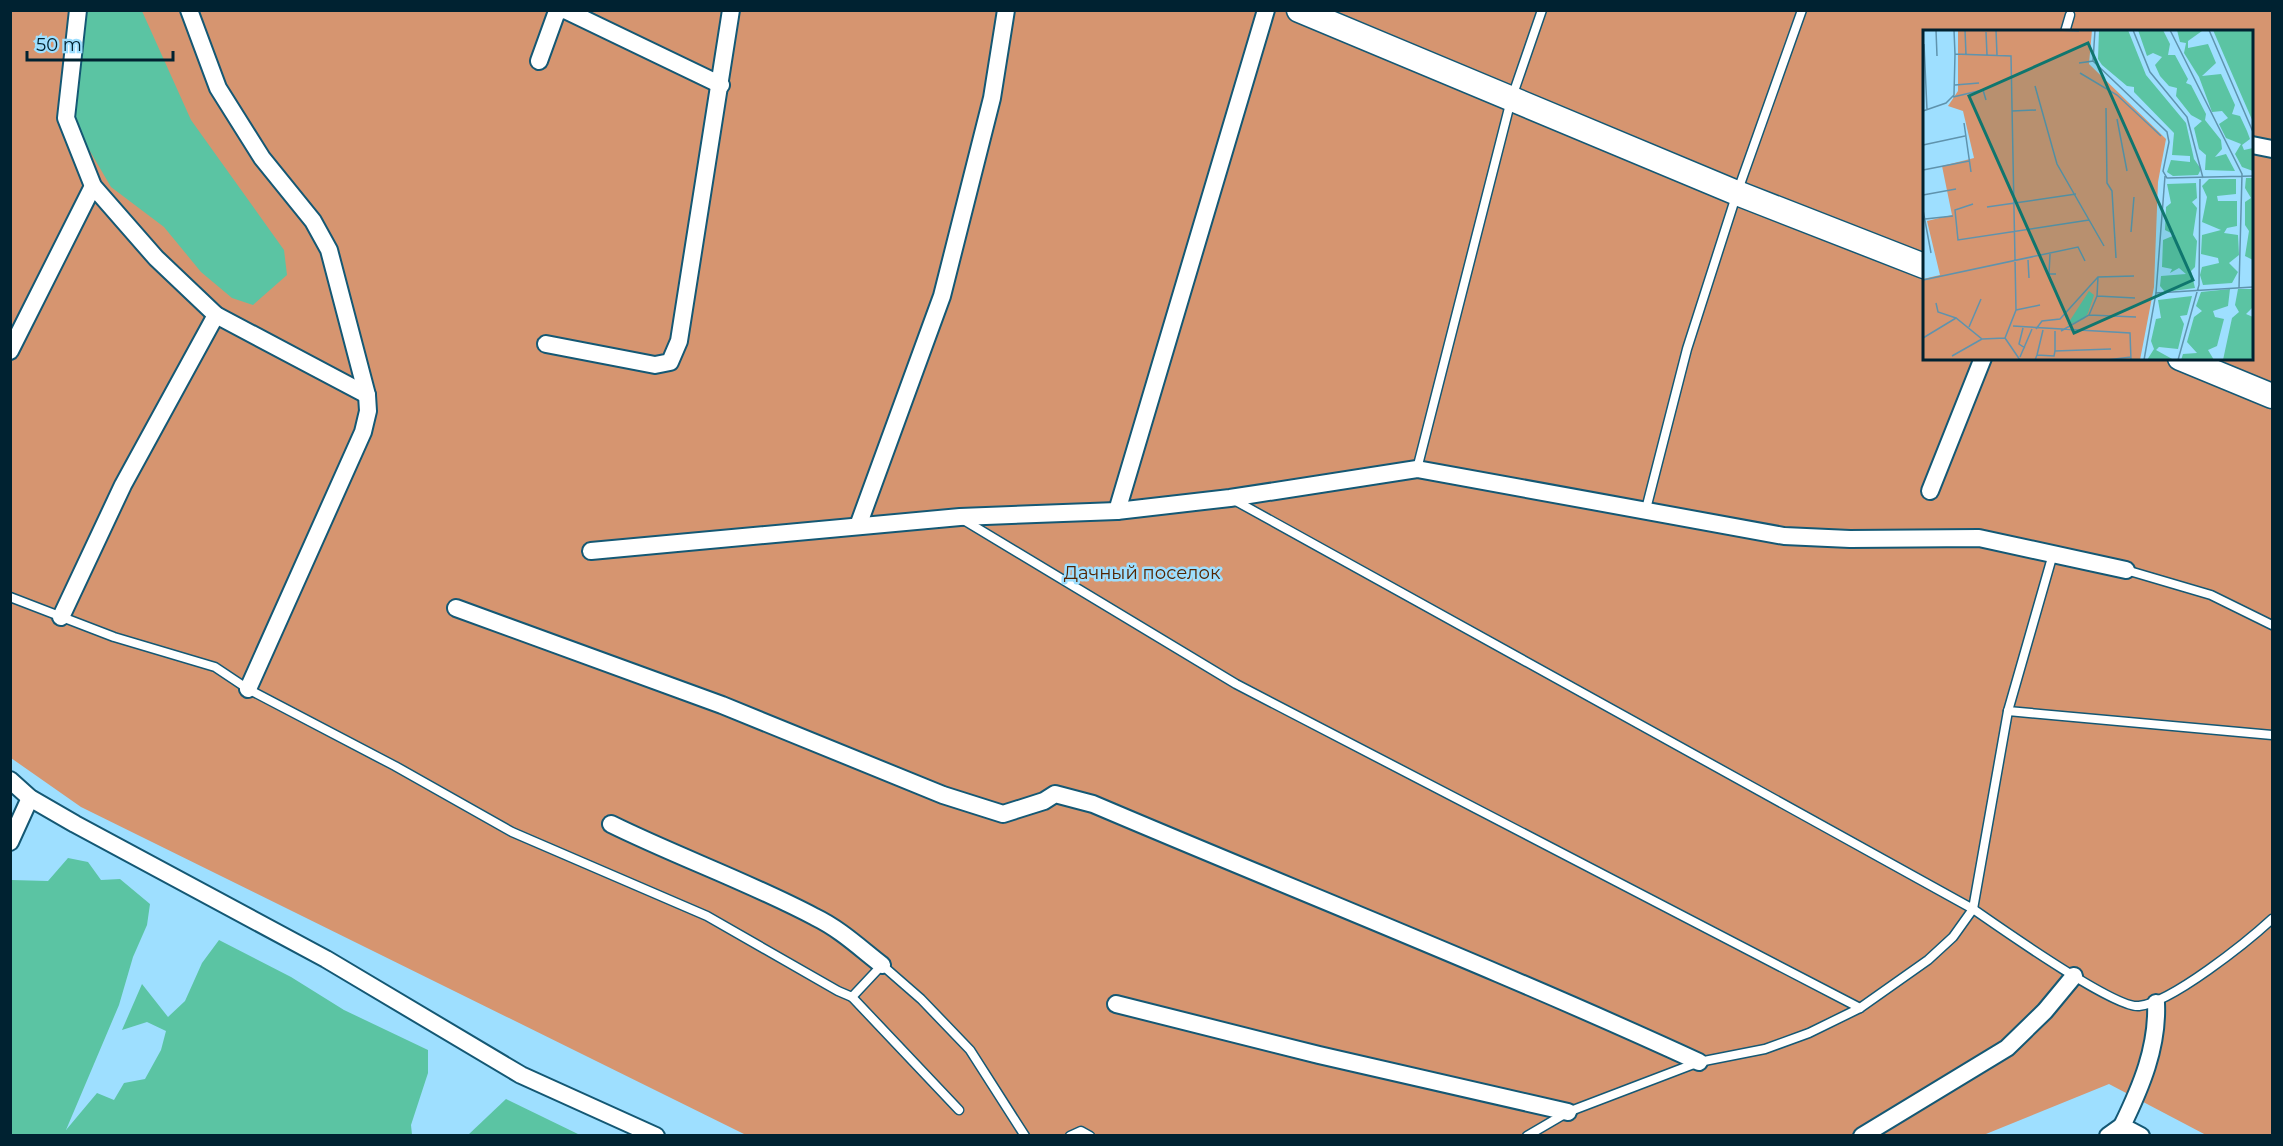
<svg xmlns="http://www.w3.org/2000/svg" width="2283" height="1146" font-family="Montserrat,sans-serif">
<rect width="100%" height="100%" fill="#9edfff"/>
<path fill="#d69570" fill-rule="evenodd" d="M11 11H2272V1135H2206L2109 1084 1981 1136 746 1135 81 807 11 758ZM1924 32H2252V358H1924Z"/>
<g fill="#5bc4a3">
<polygon points="84,11 142,11 191,120 284,250 287,275 253,305 232,298 201,272 164,227 111,187 77,129 72,84 85,28"/>
<polygon points="68,858 88,862 101,880 120,879 150,904 147,925 133,957 119,1005 66,1130 97,1093 114,1100 124,1083 145,1079 161,1050 166,1031 147,1022 122,1030 142,984 168,1017 185,1001 202,963 219,940 291,977 344,1010 428,1050 428,1073 411,1125 412,1135 11,1135 11,880 48,881"/>
<polygon points="506,1099 580,1135 468,1135"/>
</g>
<g fill="none" stroke-linecap="round" stroke-linejoin="round">
<defs>
<g id="lane">
<polyline points="2065,32 2070,15"/>
<polyline points="1417,469 1511,100 1542,10"/>
<path d="M1234 500 1973 909C1999 927 2115 1009 2139 1006 2171 1003 2247 942 2272 919"/>
<polyline points="1645,513 1687,349 1737,193 1802,10"/>
<polyline points="962,519 1236,684 1860,1008"/>
<polyline points="2126,570 2211,595 2272,625"/>
<polyline points="10,597 114,637 215,667 248,689 395,766 512,832 707,916 838,991 852,997 882,965 921,999 970,1050 1025,1136"/>
<polyline points="2008,711 2272,735"/>
<polyline points="852,997 959,1110"/>
<polyline points="1070,1136 1081,1131 1090,1136"/>
<polyline points="1527,1136 1568,1112 1699,1062 1765,1049 1809,1033 1860,1008 1928,960 1953,937 1973,909 2008,711 2053,554"/>
</g>
<g id="street">
<polyline points="78,10 66,118 93,186 156,258 216,315 367,395"/>
<polyline points="189,10 218,88 262,158 313,221 329,250 367,395 368,411 363,432 248,689"/>
<polyline points="565,10 721,85"/>
<polyline points="539,61 556,14 561,10"/>
<polyline points="2252,145 2272,149"/>
<polyline points="546,344 655,365 670,362 679,341 731,10"/>
<polyline points="10,351 93,186"/>
<polyline points="1930,491 1983,358"/>
<polyline points="1117,511 1266,10"/>
<polyline points="858,526 942,296 992,98 1006,10"/>
<polyline points="591,551 960,517 1117,511 1230,498 1417,469 1784,536 1850,539 1979,538 2126,570"/>
<path d="M456 608 722 705 943 795 1003 814 1044 801 1055 794 1093 804C1295 890 1499 970 1699 1062"/>
<polyline points="61,617 123,485 216,315"/>
<polyline points="10,780 30,798 75,824 326,959 521,1075 656,1136"/>
<path d="M611 824C678 857 749 882 815 917 840 929 860 948 882 965"/>
<polyline points="10,842 30,798"/>
<polyline points="1116,1004 1319,1055 1568,1112"/>
<polyline points="1862,1136 2007,1048 2045,1011 2074,976"/>
<polyline points="2108,1136 2122,1126"/>
<path d="M2141 1136 2122 1126C2141 1087 2158 1047 2156 1003"/>
</g>
<g id="secondary">
<polyline points="1299,10 1737,193 1924,266"/>
<polyline points="2180,358 2272,396"/>
</g>
</defs>
<use href="#lane" stroke="#145874" stroke-width="11"/>
<use href="#street" stroke="#145874" stroke-width="20"/>
<use href="#secondary" stroke="#145874" stroke-width="27"/>
<use href="#lane" stroke="#fff" stroke-width="8"/>
<use href="#street" stroke="#fff" stroke-width="16"/>
<use href="#secondary" stroke="#fff" stroke-width="24"/>
</g>
<g text-anchor="middle" stroke-width="5" stroke-linejoin="round" paint-order="stroke">
<g font-size="18" fill="#532401" stroke="#9edfff">
<text x="1142" y="579">Дачный поселок</text>
</g>
</g>
<g transform="translate(1923 30)">
<rect width="330" height="330" fill="#9edfff"/>
<path d="M35 0H169L166 34 243 109 235 152 231 257 217 330H0V249L17 245 4 191 29 185 19 136 51 128 40 81 25 76 35 61Z" fill="#d69570"/>
<path d="M176 0H205L223 45 263 93 271 129 278 139 275 145 250 146 244 142 248 130 267 132V126L249 125 251 103 211 62V57L204 56 179 35 175 29ZM215 0H240L247 14 245 25H252L265 49 263 53 268 55 283 84 282 90 298 110 299 119 292 127 303 124 312 141 282 140 283 125 276 119 271 98 279 91 268 85 253 66 254 58 246 56 237 46 232 35 239 27 230 23 224 26ZM254 0 279 1 265 11V18L285 14 293 33 279 46 298 44 312 75 309 84 317 86 324 101 327 109 319 115 321 120 330 118V141L319 137 312 124 318 114 303 108 296 94 305 88 299 81 289 82 276 47 261 23 263 13 257 12ZM290 0H330V92ZM323 148H330V230L322 226 326 201 322 195V172L328 168 322 158ZM286 149H313V164L294 166 295 171H314V196L304 198 301 203 315 205 316 225 306 233 315 242 309 253 280 255 277 245 279 237 296 233 295 228 278 224 279 205 298 200 279 192 284 167 279 156ZM273 153 274 168 269 172 274 178 270 205 274 211 272 237 268 241 272 258 242 262 237 256 238 246 263 244 256 238 247 243 249 239 239 237 240 210 252 205 242 200 243 177 248 173 244 154ZM307 259 305 276 290 281 292 287 301 289 294 316 285 320 291 330H258L260 324 274 323 264 312 271 287 279 281 273 276 278 262ZM315 259H330V277L323 284 330 287V323L328 330H300L309 288 316 282 312 275ZM166 261 171 265 165 283 161 289 144 295ZM269 266 264 285 257 286 261 294 255 319 236 317 233 320 251 330H224L231 319 228 311 233 289 238 288 235 270Z" fill="#5bc4a3"/>
<path fill="none" stroke="#5f93ad" stroke-width="1.5" d="M13 0 14 26M42 0 43 25M73 0 74 25M134 0 156 1M210 0 227 42 264 87 280 148M247 0 319 144 316 258M286 0 330 102M63 2 64 25M1 14 4 80M170 31 244 102 246 112 240 141 244 148 330 146M156 33 170 31 172 0M157 43 194 65 238 106M32 55 56 53M112 56 134 134 181 216M30 67 60 60 63 70M183 78 184 153 189 161 193 228M0 81 23 73 31 65 32 24M89 81 113 80M194 89 204 141M41 93 48 142M0 115 42 106M0 140 46 131M0 165 33 159M50 174 32 180 35 210 166 190M64 177 153 164M0 180 8 223M2 189 30 186M208 202 211 167M127 224 126 244H133M105 230 106 248M0 250 155 217 162 231M233 263 330 257M174 266 212 268M13 273 15 282 33 288M93 280 117 275M166 285 213 287M90 296 207 303 208 330M46 297 58 269M100 298 96 314 102 318M113 299 119 291 137 289 175 247 211 246M132 301V321L188 319M138 301 166 285 174 266 175 247M0 308 33 288 59 309 82 308 93 280 88 26 32 24 31 0M82 308 97 330M114 325 120 300M29 326 59 309M97 327 109 299M112 330 114 325 131 326 132 321M184 330 208 327M221 330 233 263 242 146M255 330 276 255 277 149"/>
<path fill="#0f766e" fill-opacity="0.15" stroke="#0f766e" stroke-width="3" d="M165 13 270 250 151 303 46 66Z"/>
<rect width="330" height="330" fill="none" stroke="#002231" stroke-width="3"/>
</g>
<rect width="2283" height="1146" fill="none" stroke="#002231" stroke-width="24"/>
<path d="M27 51v9h146v-9" fill="none" stroke="#002231" stroke-width="3"/>
<text x="36" y="51" font-size="18" fill="#002231" stroke="#9edfff" stroke-width="4.5" paint-order="stroke">50 m</text>
</svg>
